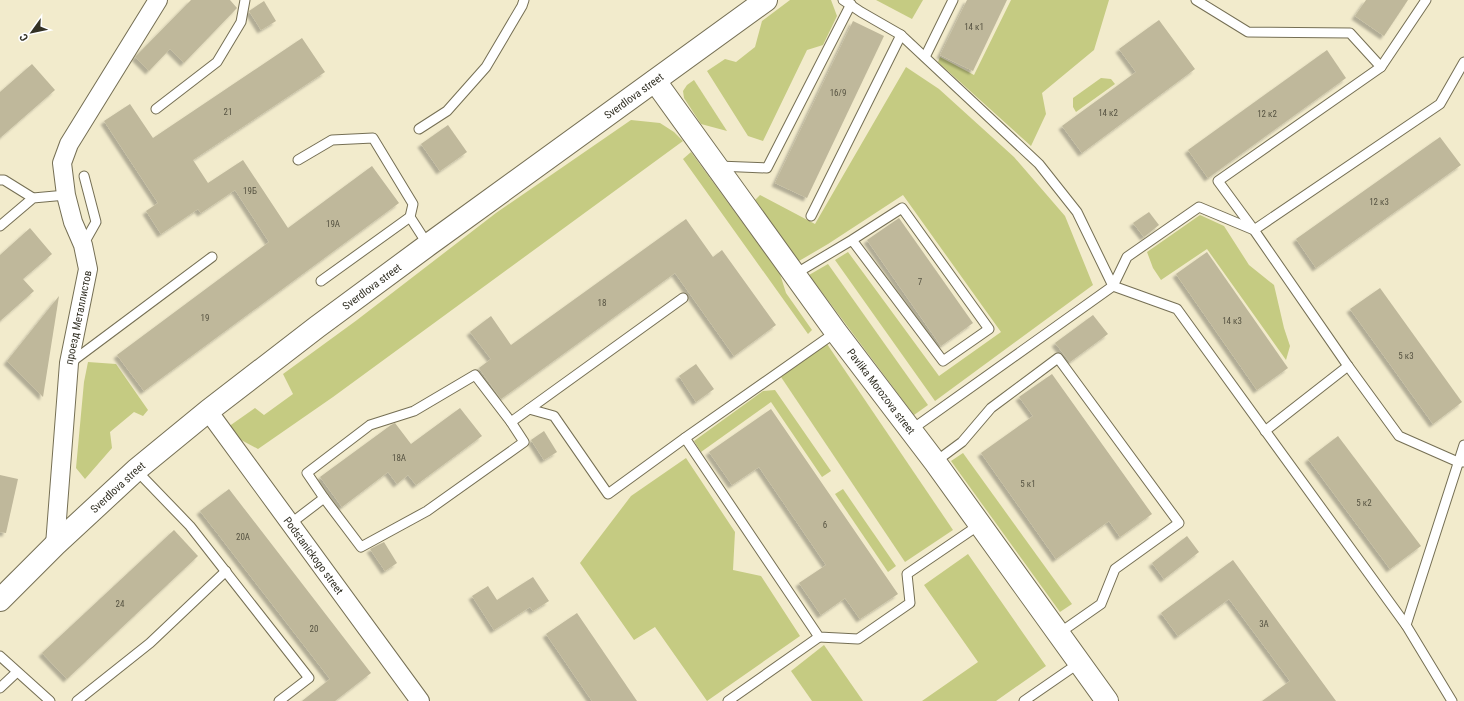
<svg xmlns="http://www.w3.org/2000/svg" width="1464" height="701" font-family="'Roboto Condensed',sans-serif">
<defs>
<filter id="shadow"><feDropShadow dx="-3.5" dy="3.5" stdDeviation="1" flood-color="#0004"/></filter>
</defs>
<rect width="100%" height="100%" fill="#f2ebcc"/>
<g fill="#c5cb82">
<polygon points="790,0 831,0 837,16 823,45 807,50 763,141 748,136 707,71 725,59 736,62 755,47 762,21"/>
<polygon points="876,0 923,0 912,19"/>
<polygon points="1011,0 1109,0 1094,50 1042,93 1046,114 1031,146 938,62 940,57 974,75"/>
<polygon points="906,67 939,89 1014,157 1065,216 1093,285 935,401 835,260 848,252 939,376 1001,332 903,195 828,244 799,261 755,200 760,195 815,224"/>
<polygon points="1101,78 1111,79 1115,84 1076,112 1073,107 1073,98"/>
<polygon points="694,80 727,131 701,124 684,98 683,91 687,85"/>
<polygon points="631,120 660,123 674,132 683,141 333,397 258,449 230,434 228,427 255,408 264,415 293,394 283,374 357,320 496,213"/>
<polygon points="691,152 780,274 786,293 812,330 808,334 683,159"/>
<polygon points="1200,215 1224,226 1249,265 1274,285 1284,328 1290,346 1286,360 1207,249 1161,280 1153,268 1147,252"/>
<polygon points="828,264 928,405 914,415 809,275"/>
<polygon points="827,344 953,530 905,562 781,377"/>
<polygon points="88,362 116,364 148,410 143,416 134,412 110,432 112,448 85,479 76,468 84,382"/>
<polygon points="775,390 831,471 822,477 771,402 701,452 694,441 763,391"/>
<polygon points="963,453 1072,604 1060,612 951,461"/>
<polygon points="686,458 735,532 733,570 761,576 800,636 707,701 655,627 634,640 580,563 631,496"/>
<polygon points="843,489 896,566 888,572 835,494"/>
<polygon points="968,554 1046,666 996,701 922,701 978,662 924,585"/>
<polygon points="824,645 863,701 812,701 791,671"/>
</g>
<g fill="#bfb89b" filter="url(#shadow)">
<polygon points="191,0 230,0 237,8 184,63 170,49 149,71 135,57"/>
<polygon points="967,0 1007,0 973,71 940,55"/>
<polygon points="1366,0 1408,0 1384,36 1355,16"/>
<polygon points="264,1 276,21 261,30 249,11"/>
<polygon points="1159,20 1195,69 1082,153 1062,126 1136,72 1119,49"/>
<polygon points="853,21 884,36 807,198 775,183"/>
<polygon points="302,38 325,72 193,160 208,183 243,160 288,228 372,166 399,203 144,391 117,355 269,242 235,190 201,213 198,209 161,234 146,211 158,203 104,121 130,104 153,138"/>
<polygon points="1327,50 1346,78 1208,178 1188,150"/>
<polygon points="32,64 55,90 0,138 0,92"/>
<polygon points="448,125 467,152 440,171 421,144"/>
<polygon points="1440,137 1461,165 1316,268 1296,239"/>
<polygon points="1149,212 1159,225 1144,237 1133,223"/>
<polygon points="899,218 973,323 941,346 867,240"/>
<polygon points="686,219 713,257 722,250 776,325 734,356 675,273 501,399 479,368 491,359 470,332 491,316 511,345"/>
<polygon points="30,228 52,254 23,279 34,291 0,321 0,255"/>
<polygon points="1207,252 1288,368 1257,390 1176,274"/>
<polygon points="1380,288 1462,402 1433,424 1350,309"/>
<polygon points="59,296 43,397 7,361"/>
<polygon points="1093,315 1108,334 1070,362 1055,343"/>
<polygon points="696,364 714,389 696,402 679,376"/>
<polygon points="1052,374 1152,514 1120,537 1109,521 1056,559 981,453 1033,416 1019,397"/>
<polygon points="460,408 482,436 416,485 408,475 397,484 388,472 342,507 320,477 391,425 395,423 411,444"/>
<polygon points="771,409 898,594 860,619 845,598 821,615 799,583 826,565 759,467 732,485 709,452"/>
<polygon points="544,431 557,452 544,460 531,440"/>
<polygon points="1338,436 1421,546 1390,569 1308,459"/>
<polygon points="0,475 18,479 6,533 0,532"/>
<polygon points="229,489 371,673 335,701 302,701 330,679 200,511"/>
<polygon points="174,530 198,556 67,679 42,653"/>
<polygon points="1187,536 1199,552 1164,579 1152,563"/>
<polygon points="384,542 397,563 385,571 370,549"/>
<polygon points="1233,560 1336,701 1262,701 1290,681 1229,599 1178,636 1161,613"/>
<polygon points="533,577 549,601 533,611 530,607 494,630 472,596 488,586 497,600"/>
<polygon points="577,613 637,701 592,701 546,634"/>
</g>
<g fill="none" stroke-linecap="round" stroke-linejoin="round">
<defs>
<g id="lane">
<polyline points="1196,0 1248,32 1350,33 1381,67"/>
<polyline points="1426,0 1381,67 1218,181 1254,230 1440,104 1464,62"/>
<polyline points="901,35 1039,164 1077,212 1113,286 1177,309 1406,625 1452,701"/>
<polyline points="925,57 953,0"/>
<polyline points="156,109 217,62 241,22 245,0"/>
<polyline points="419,129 447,111 486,67 522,6 524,0"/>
<polyline points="298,160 332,140 373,138 413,204 410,217 428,245"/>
<polyline points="718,166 767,168 851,4"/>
<polyline points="0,180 4,180 33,198"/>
<polyline points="811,216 901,35 861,12 843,0"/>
<polyline points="0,226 33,198 66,195"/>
<polyline points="83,245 96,222 84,176"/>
<polyline points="795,274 852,240 902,208 989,329 943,361 852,240"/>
<polyline points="321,281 410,217"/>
<polyline points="70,363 212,257"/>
<polyline points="529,409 554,416 608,494 685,438 836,332"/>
<polyline points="911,430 1113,286 1127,257 1199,207 1254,230 1348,366"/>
<polyline points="1265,431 1348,366 1399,436 1458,462 1464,462"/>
<polyline points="685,438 819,637 858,639 910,603 907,574 979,525"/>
<polyline points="935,462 962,442 991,408 1058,358 1179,523 1115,569 1101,604 1058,634"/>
<polyline points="136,470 190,526 309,678 279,701"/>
<polyline points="324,498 307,473 370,425 414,411 475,375 511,422 683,298"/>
<polyline points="290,524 324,498 361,547 427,511 524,442 511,422"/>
<polyline points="1406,625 1464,445"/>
<polyline points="0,656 50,701"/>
<polyline points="0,688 17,672"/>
<polyline points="77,701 150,643 226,571"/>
<polyline points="728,701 819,637"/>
<polyline points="1024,701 1079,663"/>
</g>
<g id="street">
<path id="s1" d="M208 411 420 701"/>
<path id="s2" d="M55 545 69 363 88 269 83 245 73 222 66 195 62 163 69 144 158 0"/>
</g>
<g id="secondary">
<path id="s3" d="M655 81 836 332 935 462 1107 701"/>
<path id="s4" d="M0 600 55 545 136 470 208 411 317 327 428 245 766 0"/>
</g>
</defs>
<use href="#lane" stroke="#756f54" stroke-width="11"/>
<use href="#street" stroke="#756f54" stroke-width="20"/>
<use href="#secondary" stroke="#756f54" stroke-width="24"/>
<use href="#lane" stroke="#fff" stroke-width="9"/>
<use href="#street" stroke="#fff" stroke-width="18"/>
<use href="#secondary" stroke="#fff" stroke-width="22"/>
</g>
<g text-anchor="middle" stroke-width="3.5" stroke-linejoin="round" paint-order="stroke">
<g font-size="9" fill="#565342">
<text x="974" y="30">14 к1</text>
<text x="838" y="96">16/9</text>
<text x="228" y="115">21</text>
<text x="1108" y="116">14 к2</text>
<text x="1267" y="117">12 к2</text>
<text x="250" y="194">19Б</text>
<text x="1379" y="205">12 к3</text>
<text x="333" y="227">19А</text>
<text x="920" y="285">7</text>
<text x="602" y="306">18</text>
<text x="205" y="321">19</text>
<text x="1232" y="324">14 к3</text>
<text x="1406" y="359">5 к3</text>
<text x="399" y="461">18А</text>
<text x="1028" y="487">5 к1</text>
<text x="1364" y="506">5 к2</text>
<text x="825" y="528">6</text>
<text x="243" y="540">20А</text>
<text x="120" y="607">24</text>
<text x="1264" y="627">3А</text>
<text x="314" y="632">20</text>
</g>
<g font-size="11" fill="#333125" stroke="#fff">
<text dy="4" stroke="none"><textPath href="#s4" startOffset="811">Sverdlova street</textPath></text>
<text dy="4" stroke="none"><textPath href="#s4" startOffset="487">Sverdlova street</textPath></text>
<text dy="4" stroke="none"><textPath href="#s2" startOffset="229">проезд Металлистов</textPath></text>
<text dy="4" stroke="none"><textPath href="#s3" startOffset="384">Pavlika Morozova street</textPath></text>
<text dy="4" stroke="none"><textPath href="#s4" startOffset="163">Sverdlova street</textPath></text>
<text dy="4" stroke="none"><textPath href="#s1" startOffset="179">Podstanickogo street</textPath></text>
</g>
</g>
<g transform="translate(32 32) rotate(237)" stroke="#ffffff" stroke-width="3" paint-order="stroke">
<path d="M0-3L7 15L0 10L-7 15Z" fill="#333125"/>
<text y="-6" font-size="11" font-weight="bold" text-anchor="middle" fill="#333125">С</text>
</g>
</svg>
